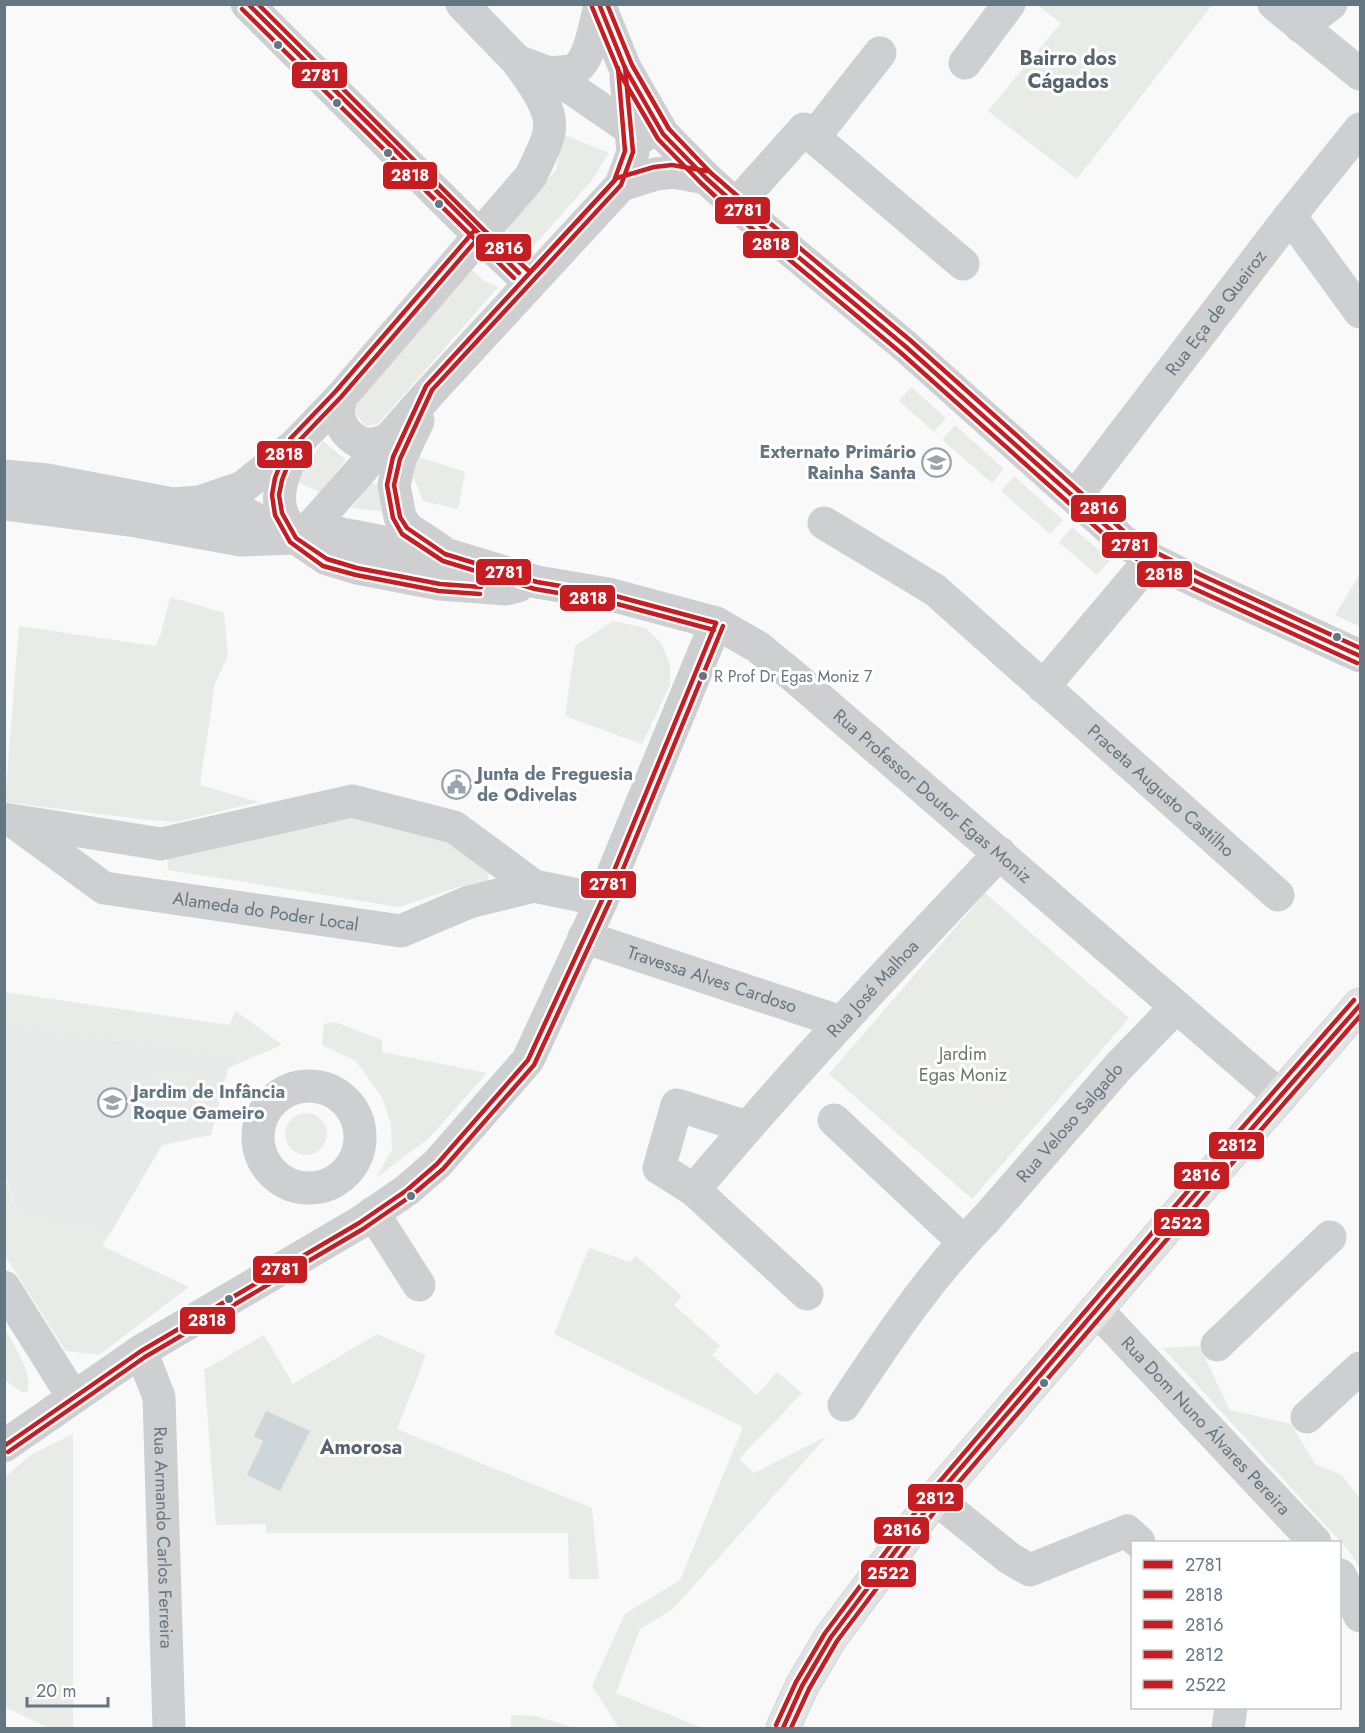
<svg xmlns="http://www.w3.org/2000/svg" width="1365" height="1733" font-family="Jost,sans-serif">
<rect width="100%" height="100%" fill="#f9f9f9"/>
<g fill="#e8e9e9">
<polygon points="1360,574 1360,627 1335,615"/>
<polygon points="4,1025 231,1057 211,1135 162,1145 111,1232 17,1211 5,1173"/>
</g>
<g fill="#e8ebe6">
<polygon points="1037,5 1212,5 1077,179 988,111 1061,23"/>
<polygon points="562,134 609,153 592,180 533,247 519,252 507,240 508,227 556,170"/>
<path d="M472 270 484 281 498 287 378 424 366 426C355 414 353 411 361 396Z"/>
<polygon points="911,387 946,418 934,432 899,401"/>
<polygon points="955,425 1004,469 992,483 942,440"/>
<polygon points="323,441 346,460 320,492 297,482 300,475"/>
<polygon points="416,456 465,472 458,509 423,501 413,476"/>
<polygon points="1014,476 1063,520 1050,534 1001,491"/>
<polygon points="370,482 379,486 382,511 352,508"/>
<polygon points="1072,527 1110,560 1097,575 1059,542"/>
<polygon points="170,597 224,613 228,656 215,683 200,785 259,802 176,822 148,820 5,802 19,626 155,646 161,634"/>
<polygon points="613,621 646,628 661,643 670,664 670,685 642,744 565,716 575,646"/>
<polygon points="349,812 456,840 489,865 488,881 461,886 399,907 168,870 167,855"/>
<polygon points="985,893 1129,1018 972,1199 829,1074"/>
<polygon points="4,992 229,1025 236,1011 282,1045 228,1068 231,1057 5,1025"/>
<polygon points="335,1022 382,1040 382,1052 487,1073 429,1138 376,1178 392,1150 391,1124 382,1097 356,1061 322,1045 324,1024"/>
<polygon points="151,1068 211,1076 207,1107 147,1098"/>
<circle cx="306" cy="1134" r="21"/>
<polygon points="4,1174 17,1211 111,1232 102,1246 189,1287 99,1355 66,1351 5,1256"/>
<polygon points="589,1248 630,1262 636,1256 682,1296 674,1305 720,1346 712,1355 757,1395 777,1372 802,1393 739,1459 754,1473 827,1436 673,1609 640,1629 616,1693 703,1728 619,1728 592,1686 625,1614 680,1580 743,1427 554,1334"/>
<path d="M4 1327C12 1342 35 1376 27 1392H21L5 1380Z"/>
<polygon points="377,1334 426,1355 397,1429 592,1508 599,1579 569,1579 568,1533 266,1533 266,1524 216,1525 204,1370 264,1335 293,1384"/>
<polygon points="1199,1346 1230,1410 1291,1424 1315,1464 1342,1475 1360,1499 1360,1568 1349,1551 1163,1348"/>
<polygon points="73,1434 73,1728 49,1728 5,1707 5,1477 32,1454"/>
<polygon points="511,1715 535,1716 575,1728 511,1728"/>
</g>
<polygon fill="#ced6d9" points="266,1411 310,1431 280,1491 247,1475 263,1441 254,1436"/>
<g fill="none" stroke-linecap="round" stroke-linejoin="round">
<defs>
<polyline id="major" points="783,1728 802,1686 831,1637 935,1498 1240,1142 1360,1005"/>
</defs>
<use href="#major" stroke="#d5d6d7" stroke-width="35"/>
<g stroke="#cecfd0" stroke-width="33">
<polyline points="247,4 480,236 530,283"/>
<polyline points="462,4 517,61 549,73 642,137"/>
<polyline points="599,4 625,68 663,134 706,178 736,205 905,346 1122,540 1151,559 1198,582 1360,656"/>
<polyline points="1274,4 1360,74"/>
<polyline points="1301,27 1331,4"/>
<polyline points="965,63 1009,4"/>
<path d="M549 73C556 72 566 72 573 70 592 61 594 22 601 4"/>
<polyline points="814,137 880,53"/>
<polyline points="621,185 656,174 673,172 706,178"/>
<polyline points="736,205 804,129 963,264"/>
<polyline points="1290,216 1360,312"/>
<path d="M341 397C340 403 338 410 339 416 341 430 355 444 369 444 375 445 382 441 388 440"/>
<polyline points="418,421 400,459 394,485 400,517 407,528 439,549"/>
<path d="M296 445C287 466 274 490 282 513 285 521 292 530 296 538"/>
<polyline points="4,476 47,480 173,504 246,514 296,538 327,559 357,568 440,584 506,589 518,586"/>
<path id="s1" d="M1075 497 1290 216 1360 129"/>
<path id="s2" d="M4 504 136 521 241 540 296 538 337 533 445 554 537 582 608 594 716 623 758 647 798 680 1281 1097"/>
<path d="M173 504 199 502 243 487 296 444 341 397 531 176C536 164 547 145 549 132 554 109 530 79 517 61"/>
<path id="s3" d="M824 523 935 590 1278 895"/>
<polyline points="296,538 309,529 432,390 621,185 633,152 626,78"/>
<polyline points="1043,687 1151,559"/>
<polyline points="4,819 161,844 352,801 454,827 534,886 602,900"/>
<path id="s4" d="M18 825 104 888 401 931 469 902 534 886"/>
<path id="s5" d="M584 937 841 1022"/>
<circle cx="309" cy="1137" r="51"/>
<polyline points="834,1120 963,1241"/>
<polyline points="694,1190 659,1168 677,1105 747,1127"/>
<polyline points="373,1213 419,1285"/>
<polyline points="4,1287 73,1397"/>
<path id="s6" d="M807 1294 694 1190C791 1074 896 963 1000 853"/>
<path id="s7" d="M1097 1310 1315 1542"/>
<polyline points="1217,1345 1330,1237"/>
<path id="s8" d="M141 1351 159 1397 169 1728"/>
<path id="s9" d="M844 1405C887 1340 931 1274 986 1219L1119 1066 1176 1007"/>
<polyline points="1307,1417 1360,1368"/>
<polyline points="4,1446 141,1351 359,1223 407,1190 437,1164 528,1060 602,900 716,623"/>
<polyline points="935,1498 1009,1558 1030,1570 1127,1531 1139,1542"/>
<polyline points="1340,1575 1360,1616"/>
<polyline points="1228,1728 1231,1708"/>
</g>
<use href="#major" stroke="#e1e2e2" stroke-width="33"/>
<defs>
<g id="bus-1">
<polyline points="248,4 519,273"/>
<polyline points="599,4 625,68 663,134 706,178 736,205 905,346 1122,540 1151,559 1198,582 1360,656"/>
<polyline points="625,67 633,152 621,185 432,390 400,459 394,485 400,517 407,528 445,554 537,582 608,594 716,623"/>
<polyline points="480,236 341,397 296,444 282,480 279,495 282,513 296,538 327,559 357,568 440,584 481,587"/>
<polyline points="4,1446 141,1351 359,1223 407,1190 437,1164 528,1060 602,900 716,623"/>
</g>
<g id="bus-2">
<polyline points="592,7 619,72 658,139 701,183 731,211 900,352 1117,546 1148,566 1195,589 1357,663"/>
<polyline points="242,9 514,278"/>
<polyline points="618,68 625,151 614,181 426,386 393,457 387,485 393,518 402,534 443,561 535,589 606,601 714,630"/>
<polyline points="474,231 335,392 290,439 275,478 272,495 275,515 290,542 323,566 356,575 439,591 480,594"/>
<polyline points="8,1452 145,1357 363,1229 411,1196 443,1169 534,1065 609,903 723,626"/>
</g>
<g id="bus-3">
<polyline points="258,4 485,231 530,272 617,178 654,167 672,165 707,171"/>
<polyline points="607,4 632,65 669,129 711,173 741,199 910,340 1127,534 1155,552 1201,575 1360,648"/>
<polyline points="776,1725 796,1682 825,1633 929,1494 1234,1137 1354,1000"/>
</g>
<polyline id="bus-4" points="783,1728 802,1686 831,1637 935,1498 1240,1142 1360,1005"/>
<polyline id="bus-5" points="791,1728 809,1689 837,1641 941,1503 1246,1147 1360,1016"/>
</defs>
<use href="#bus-1" stroke="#fff" stroke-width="9"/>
<use href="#bus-2" stroke="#fff" stroke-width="9"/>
<use href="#bus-3" stroke="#fff" stroke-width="9"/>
<use href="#bus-4" stroke="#fff" stroke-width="9"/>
<use href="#bus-5" stroke="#fff" stroke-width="9"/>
<use href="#bus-1" stroke="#c61d23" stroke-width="4.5"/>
<use href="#bus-2" stroke="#c61d23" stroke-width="4.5"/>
<use href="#bus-3" stroke="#c61d23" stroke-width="4.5"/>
<use href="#bus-4" stroke="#c61d23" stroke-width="4.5"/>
<use href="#bus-5" stroke="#c61d23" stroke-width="4.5"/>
</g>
<defs>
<symbol id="school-ring" viewBox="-11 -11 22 22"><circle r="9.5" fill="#fff" stroke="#99a4ac" stroke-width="1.5"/><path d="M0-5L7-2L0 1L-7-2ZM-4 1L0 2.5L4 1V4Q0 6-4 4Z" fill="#99a4ac"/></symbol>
<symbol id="civic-ring" viewBox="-11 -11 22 22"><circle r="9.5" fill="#fff" stroke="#99a4ac" stroke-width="1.5"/><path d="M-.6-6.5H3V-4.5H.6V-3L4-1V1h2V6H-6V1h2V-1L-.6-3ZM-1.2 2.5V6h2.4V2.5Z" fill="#99a4ac"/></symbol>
</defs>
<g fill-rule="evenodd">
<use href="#school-ring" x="920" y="446" width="33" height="33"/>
<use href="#civic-ring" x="440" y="768" width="33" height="33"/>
<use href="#school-ring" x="96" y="1086" width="33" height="33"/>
</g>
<g fill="#657683" stroke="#fff" stroke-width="2">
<circle cx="278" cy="45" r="5"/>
<circle cx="337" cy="103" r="5"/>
<circle cx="388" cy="153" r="5"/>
<circle cx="439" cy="204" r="5"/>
<circle cx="1337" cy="637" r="5"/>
<circle cx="703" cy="676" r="5"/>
<circle cx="411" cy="1196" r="5"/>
<circle cx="229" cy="1299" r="5"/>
<circle cx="1044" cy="1383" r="5"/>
</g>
<g text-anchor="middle" stroke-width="6" stroke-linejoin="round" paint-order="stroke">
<g font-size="16" fill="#657683" stroke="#fff" text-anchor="start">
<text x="714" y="682">R Prof Dr Egas Moniz 7</text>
</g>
<g font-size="18" fill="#657683" stroke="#fff">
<text dy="6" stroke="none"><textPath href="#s1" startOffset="232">Rua Eça de Queiroz</textPath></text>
<text dy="6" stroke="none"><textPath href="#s3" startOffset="432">Praceta Augusto Castilho</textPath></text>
<text dy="6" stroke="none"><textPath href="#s2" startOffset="1004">Rua Professor Doutor Egas Moniz</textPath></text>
<text dy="6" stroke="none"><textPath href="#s4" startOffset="270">Alameda do Poder Local</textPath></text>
<text dy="6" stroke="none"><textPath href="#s5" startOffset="135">Travessa Alves Cardoso</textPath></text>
<text dy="6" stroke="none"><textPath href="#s6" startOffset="423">Rua José Malhoa</textPath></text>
<text dy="6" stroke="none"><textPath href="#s9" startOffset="362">Rua Veloso Salgado</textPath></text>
<text dy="6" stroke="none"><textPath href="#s7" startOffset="159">Rua Dom Nuno Álvares Pereira</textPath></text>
<text dy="6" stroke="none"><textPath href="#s8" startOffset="190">Rua Armando Carlos Ferreira</textPath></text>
</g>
<g font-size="18" font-weight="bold" fill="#657683" stroke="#fff" text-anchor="start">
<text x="916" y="458" text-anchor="end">Externato Primário<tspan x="916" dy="21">Rainha Santa</tspan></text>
<text x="477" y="780">Junta de Freguesia<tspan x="477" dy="21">de Odivelas</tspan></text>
<text x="133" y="1098">Jardim de Infância<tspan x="133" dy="21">Roque Gameiro</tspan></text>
</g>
<g font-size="18" fill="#687a64" stroke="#fff">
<text x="963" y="1060">Jardim<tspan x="963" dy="21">Egas Moniz</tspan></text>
</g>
<g font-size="20" font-weight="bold" fill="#57646e" stroke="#fff">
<text x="1068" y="65">Bairro dos<tspan x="1068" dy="23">Cágados</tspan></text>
<text x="361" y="1454">Amorosa</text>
</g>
</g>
<g stroke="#fff" stroke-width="2">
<rect x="291" y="61" width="57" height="28" rx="6" fill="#c61d23"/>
<rect x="382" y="161" width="56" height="29" rx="6" fill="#c61d23"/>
<rect x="714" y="196" width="57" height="29" rx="6" fill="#c61d23"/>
<rect x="742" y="230" width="57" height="29" rx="6" fill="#c61d23"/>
<rect x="475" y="233" width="57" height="29" rx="6" fill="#c61d23"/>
<rect x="256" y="440" width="57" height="29" rx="6" fill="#c61d23"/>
<rect x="1070" y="494" width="57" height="29" rx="6" fill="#c61d23"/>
<rect x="1101" y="531" width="57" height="28" rx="6" fill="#c61d23"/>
<rect x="475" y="558" width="57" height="28" rx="6" fill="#c61d23"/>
<rect x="1136" y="560" width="57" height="28" rx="6" fill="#c61d23"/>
<rect x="559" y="584" width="57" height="28" rx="6" fill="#c61d23"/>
<rect x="580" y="870" width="57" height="29" rx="6" fill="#c61d23"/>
<rect x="1208" y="1131" width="57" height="29" rx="6" fill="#c61d23"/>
<rect x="1173" y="1161" width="57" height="29" rx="6" fill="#c61d23"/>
<rect x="1153" y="1208" width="57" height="29" rx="6" fill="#c61d23"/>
<rect x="252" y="1255" width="56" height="29" rx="6" fill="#c61d23"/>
<rect x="179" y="1306" width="57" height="29" rx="6" fill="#c61d23"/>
<rect x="907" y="1483" width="57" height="29" rx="6" fill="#c61d23"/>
<rect x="873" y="1516" width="57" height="29" rx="6" fill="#c61d23"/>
<rect x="860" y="1559" width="57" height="29" rx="6" fill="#c61d23"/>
</g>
<g font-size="16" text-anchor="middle" font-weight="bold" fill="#fff">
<text x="320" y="81">2781</text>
<text x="410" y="181">2818</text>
<text x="743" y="216">2781</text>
<text x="771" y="250">2818</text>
<text x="504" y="254">2816</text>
<text x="284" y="460">2818</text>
<text x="1099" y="514">2816</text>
<text x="1130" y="551">2781</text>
<text x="504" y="578">2781</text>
<text x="1164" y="580">2818</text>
<text x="588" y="604">2818</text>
<text x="608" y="890">2781</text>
<text x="1237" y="1151">2812</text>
<text x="1201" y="1181">2816</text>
<text x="1181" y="1229">2522</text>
<text x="280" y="1275">2781</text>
<text x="207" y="1326">2818</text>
<text x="935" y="1504">2812</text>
<text x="902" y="1536">2816</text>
<text x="888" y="1579">2522</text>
</g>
<rect width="1365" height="1733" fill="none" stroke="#657683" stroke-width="12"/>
<rect x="1131" y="1541" width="210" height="168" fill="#ffffff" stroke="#c1c8cd" stroke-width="1.5"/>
<rect x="1143" y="1560" width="30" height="9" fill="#c61d23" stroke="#c1c8cd" stroke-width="1.5"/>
<text x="1185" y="1571" font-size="18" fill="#657683">2781</text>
<rect x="1143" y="1590" width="30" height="9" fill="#c61d23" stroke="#c1c8cd" stroke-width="1.5"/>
<text x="1185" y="1601" font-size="18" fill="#657683">2818</text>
<rect x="1143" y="1620" width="30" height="9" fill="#c61d23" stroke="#c1c8cd" stroke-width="1.5"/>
<text x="1185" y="1631" font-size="18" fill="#657683">2816</text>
<rect x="1143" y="1650" width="30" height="9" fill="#c61d23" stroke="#c1c8cd" stroke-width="1.5"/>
<text x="1185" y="1661" font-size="18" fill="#657683">2812</text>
<rect x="1143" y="1680" width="30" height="9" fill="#c61d23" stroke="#c1c8cd" stroke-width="1.5"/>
<text x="1185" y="1691" font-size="18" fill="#657683">2522</text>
<path d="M27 1697v9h81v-9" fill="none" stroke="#657683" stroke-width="3"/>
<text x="36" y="1697" font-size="18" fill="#657683" stroke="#ffffff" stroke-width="4.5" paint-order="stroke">20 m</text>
</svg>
